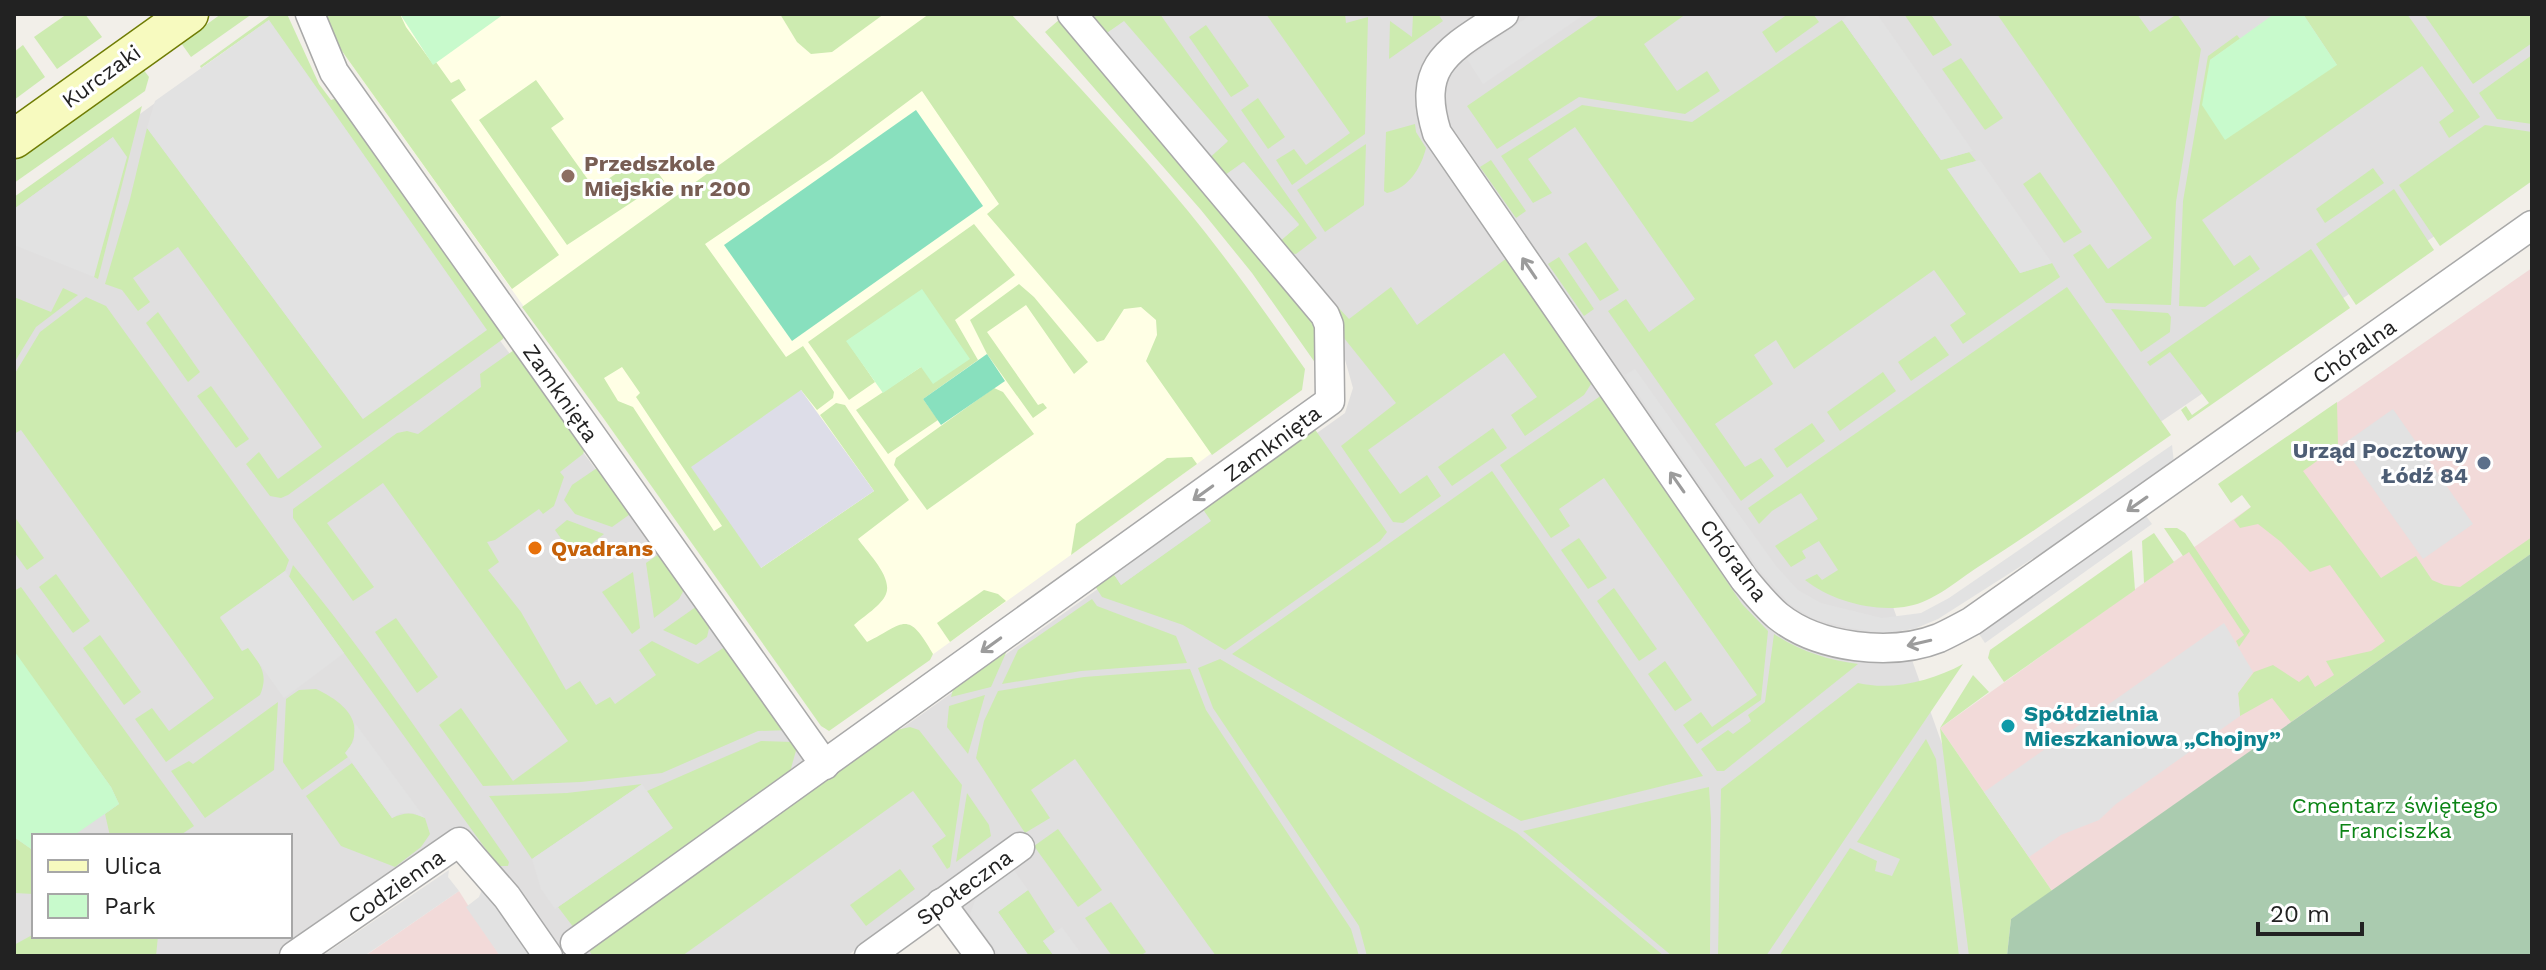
<svg xmlns="http://www.w3.org/2000/svg" width="2546" height="970" font-family="'Work Sans',sans-serif">
<rect width="100%" height="100%" fill="#f2efe9"/>
<path fill="#e0dfdf" fill-rule="evenodd" d="M277 14 314 91 828 781 1345 413 1353 388 1327 296 1090 14H2532V170L1892 604 2001 909 1995 956H994L940 887 847 956H562L504 879 461 833 281 956H14V206ZM34 836H290V936H34Z"/>
<g fill="#f2dad9">
<polygon points="2532,268 2532,553 2052,891 1940,728 2276,489 2257,458"/>
<polygon points="459,891 500,956 365,956"/>
</g>
<polygon fill="#ffffe5" points="325,14 1004,14 1297,389 1197,464 831,728 825,729 339,47"/>
<g fill="#cdebb0" fill-rule="evenodd">
<polygon points="67,14 85,14 102,37 57,69 34,37"/>
<polygon points="221,14 252,14 191,57 181,43"/>
<polygon points="272,14 287,14 319,84 331,100 340,97 506,331 503,339 288,495 281,498 270,496 246,464 259,452 278,479 322,447 178,247 133,278 150,302 138,311 122,290 105,284 130,199 147,128 363,419 269,20 201,68 200,66"/>
<polygon points="325,14 400,14 406,27 433,64 436,62 451,83 459,79 466,90 451,100 559,255 512,289 339,47"/>
<polygon points="780,14 884,14 832,52 811,54 797,42"/>
<path d="M929 14H1011C1071 78 1132 143 1188 211 1229 261 1267 315 1305 369L1302 390 1212 455 1146 361 1157 335 1156 320 1141 307 1124 309 1104 340 1097 342 987 214 999 204 922 91 832 158 705 244 786 357 803 346 834 392 833 398 817 410 801 390 761 568 874 491 820 415 836 403 845 405 909 500 858 539C867 552 893 577 886 594 882 605 863 617 854 625L867 642C904 624 907 608 933 654L930 660 829 731 821 726 604 419 522 307ZM622 367 640 393 636 397 722 526 714 531 633 407 618 401 604 378Z"/>
<polygon points="1098,14 1160,14 1317,238 1296,254 1288,253 1279,242 1299,224 1243,162 1224,176 1208,159 1227,142 1124,22 1104,35 1091,20"/>
<polygon points="1266,14 1345,14 1346,23 1368,17 1365,134 1292,185 1276,160 1294,149 1306,165 1350,133"/>
<polygon points="1413,14 1438,14 1443,21 1389,59 1390,21 1412,37"/>
<polygon points="1601,14 1686,14 1644,44 1677,91 1707,71 1720,91 1685,114 1579,97 1497,149 1467,106"/>
<polygon points="1788,14 1813,14 1819,22 1776,53 1762,32"/>
<polygon points="1904,14 1934,14 1932,16 1952,45 1933,56"/>
<polygon points="1997,14 2137,14 2150,32 2177,14 2201,49 2176,202 2171,305 2106,303 2073,255 2090,244 2108,269 2152,238"/>
<polygon points="2303,14 2407,14 2480,117 2449,138 2439,122 2454,111 2422,66 2202,220 2234,266 2250,255 2260,269 2205,307 2179,306 2183,201 2208,56 2237,35 2240,39 2210,60 2337,65"/>
<polygon points="2424,14 2445,14 2447,16 2450,14 2532,14 2532,43 2473,84"/>
<polygon points="1060,19 1316,320 1316,364 1252,273 1201,210 1045,32"/>
<polygon points="1842,20 1941,160 1969,152 1976,161 1948,169 2020,273 2052,263 2060,277 1963,344 1950,325 1966,314 1934,270 1794,369 1776,340 1754,355 1773,384 1715,424 1745,467 1761,458 1774,476 1741,501 1608,311 1626,299 1649,332 1695,299 1575,127 1528,159 1552,193 1533,203 1501,156 1582,105 1692,122"/>
<polygon points="1206,25 1249,86 1231,97 1189,37"/>
<polygon points="23,45 45,77 14,100 14,52"/>
<polygon points="2532,55 2532,124 2497,119 2479,93"/>
<polygon points="1961,58 2003,118 1985,130 1942,69"/>
<polygon points="143,69 149,77 145,91 14,183 14,162"/>
<polygon points="536,80 564,119 551,128 594,188 645,155 664,181 567,245 479,120"/>
<polygon points="1258,98 1285,137 1268,149 1241,110"/>
<polygon points="142,106 98,279 94,277 113,137 14,209 14,197"/>
<path d="M1415 124 1416 132 1426 148C1421 168 1409 188 1387 193L1384 191 1386 132Z"/>
<polygon points="2485,125 2532,132 2532,181 2440,246 2399,185"/>
<polygon points="1366,144 1364,205 1325,232 1297,190"/>
<polygon points="1491,160 1526,211 1516,218 1480,167"/>
<polygon points="2373,168 2384,183 2325,223 2316,209"/>
<polygon points="2040,172 2082,232 2064,243 2023,184"/>
<polygon points="2394,189 2434,250 2356,305 2316,244"/>
<polygon points="974,224 1015,275 955,320 978,360 923,399 938,420 888,454 856,410 921,367 922,290 847,341 875,382 849,400 808,342"/>
<polygon points="1586,242 1619,290 1600,301 1568,254"/>
<polygon points="2311,249 2350,308 2188,421 2181,410 2186,406 2192,415 2209,403 2170,352 2150,366 2147,362"/>
<polygon points="1559,257 1594,309 1584,316 1548,264"/>
<polygon points="1507,258 1593,381 1584,395 1525,436 1511,415 1537,397 1504,353 1368,450 1400,494 1427,475 1441,496 1403,523 1393,522 1341,446 1396,403 1344,338 1339,339 1336,305 1349,319 1391,287 1417,325"/>
<polygon points="1019,284 1034,297 1088,362 1074,374 1026,305 987,332 1038,405 1043,403 1047,408 1033,418 987,354 970,320"/>
<path d="M2067 287 2171 435C2107 480 2044 525 1978 567 1958 580 1933 602 1909 606 1876 613 1831 601 1805 580L1817 574 1822 580 1838 570 1819 541 1802 551 1806 558 1791 567 1775 546 1818 519 1801 493 1772 511 1759 524 1748 508Z"/>
<polygon points="63,288 78,295 36,327 14,363 14,297 51,312"/>
<path d="M86 297 106 306 289 560 285 571 220 618 243 650 248 647C260 664 269 674 260 695L166 762 135 719 152 708 169 731 214 698 21 430 14 434V375L40 332Z"/>
<polygon points="2111,309 2168,313 2171,317 2170,332 2141,352"/>
<polygon points="158,312 200,372 188,382 146,323"/>
<polygon points="1935,336 1949,355 1911,381 1898,362"/>
<polygon points="514,350 586,445 583,454 560,472 564,477 554,506 543,514 539,509 495,540 487,542 499,562 488,570 521,612 566,690 580,681 596,705 610,697 615,704 656,675 639,650 652,641 698,664 728,645 790,730 758,731 662,773 581,782 483,786 439,725 461,708 513,781 568,741 383,483 327,523 374,587 353,601 293,518 293,509 397,433 407,431 418,434 481,387 480,374"/>
<polygon points="1883,372 1896,391 1840,431 1827,412"/>
<polygon points="211,386 249,439 236,448 197,396"/>
<polygon points="994,388 1003,392 1034,434 927,510 894,465 896,458"/>
<polygon points="1602,395 1742,604 1768,631 1761,700 1697,744 1683,725 1701,712 1712,727 1757,695 1604,478 1559,509 1570,526 1551,538 1500,465"/>
<polygon points="2337,402 2338,446 2303,471 2381,578 2416,556 2432,580 2444,585 2460,587 2532,537 2532,553 2291,722 2272,698 2240,716 2238,693 2254,672 2273,665 2299,682 2308,675 2315,687 2334,675 2326,661 2371,651 2385,641 2330,565 2310,572 2281,542 2258,524 2240,528 2234,520 2251,507 2242,495 2231,503 2218,484"/>
<polygon points="1812,423 1825,441 1787,468 1774,449"/>
<polygon points="1314,428 1387,532 1380,541 1225,650 1183,625 1102,597 1095,586 1113,573 1121,585 1210,521 1202,508"/>
<polygon points="1493,428 1507,448 1452,486 1438,467"/>
<polygon points="1192,457 1197,464 1071,555 1076,524 1167,458"/>
<polygon points="597,468 604,469 633,512 612,527 575,514 564,500 572,485"/>
<polygon points="1492,471 1703,776 1521,821 1232,654"/>
<polygon points="14,516 44,558 27,570 14,552"/>
<polygon points="567,520 604,534 574,557 555,530"/>
<polygon points="2164,528 2177,528 2185,533 2250,631 2239,647 2236,641 2244,635 2189,552 2183,556"/>
<polygon points="2154,533 2174,562 2144,583 2142,541"/>
<polygon points="1579,538 1607,578 1588,589 1561,550"/>
<polygon points="2132,550 2135,590 2004,682 1988,658 1990,650"/>
<polygon points="662,552 686,586 679,599 654,618 646,563"/>
<path d="M293 565C371 659 439 762 509 862L508 866H498L289 577Z"/>
<polygon points="633,572 640,628 632,634 602,592"/>
<polygon points="56,574 90,621 73,633 39,587"/>
<polygon points="21,587 194,826 179,836 110,836 105,814 119,804 111,787 14,653 14,591"/>
<polygon points="1614,588 1657,649 1639,661 1597,601"/>
<polygon points="984,590 998,594 1006,601 950,642 937,623"/>
<polygon points="1092,599 1097,606 1176,636 1187,663 1081,671 1002,684 1018,650"/>
<polygon points="700,604 711,620 707,637 696,645 663,630"/>
<polygon points="396,618 438,677 417,693 375,632"/>
<path d="M1774 634C1800 651 1827 660 1858 664L1724 771H1717L1701 749 1728 730 1733 734 1751 721 1748 715 1765 702Z"/>
<polygon points="100,635 141,692 124,705 83,648"/>
<polygon points="1009,646 991,687 951,697 954,686"/>
<polygon points="1220,659 1517,833 1664,956 1367,956 1359,926 1213,708 1198,668"/>
<polygon points="1665,661 1692,700 1675,711 1648,674"/>
<path d="M1963 664 1766 956H1718L1721 789 1858 683C1892 691 1932 681 1963 664Z"/>
<polygon points="1190,669 1206,710 1351,929 1359,956 1216,956 1075,759 1031,790 1050,818 1025,833 976,758 984,721 998,691 1084,677"/>
<polygon points="1973,675 1989,692 1940,728 2052,891 2011,919 2007,956 1969,956 1940,728"/>
<path d="M316 689C344 702 368 723 346 753L348 757 302 790 283 762 286 699 299 690Z"/>
<polygon points="985,695 968,754 947,727 949,706"/>
<polygon points="278,702 274,770 205,818 171,771 189,761 193,764"/>
<polygon points="910,727 919,730 962,785 950,867 947,869 932,846 946,836 913,791 682,956 593,956 587,948 888,732"/>
<polygon points="1926,739 1936,759 1959,956 1779,956 1850,848 1877,861 1875,871 1892,876 1900,859 1857,842"/>
<polygon points="761,741 793,742 797,747 788,779 574,928 558,907 672,828 647,791"/>
<path d="M352 763 392 818C405 812 412 812 425 818L430 834 421 847 395 867 341 846 306 796Z"/>
<polygon points="642,784 532,859 489,796 567,793"/>
<polygon points="1709,787 1711,819 1710,956 1672,956 1523,831"/>
<polygon points="967,793 989,825 991,836 956,862"/>
<polygon points="1058,829 1102,890 1078,907 1034,846"/>
<polygon points="14,837 34,851 34,894 14,893"/>
<polygon points="900,869 915,889 866,926 850,905"/>
<polygon points="1028,890 1055,932 1043,941 1054,956 1029,956 998,912"/>
<polygon points="1111,902 1146,952 1140,956 1112,956 1085,918"/>
<polygon points="34,934 34,936 158,936 156,956 14,956 14,945"/>
</g>
<polygon fill="#aacbaf" points="2532,553 2532,956 2007,956 2011,919"/>
<g fill="#c8facc">
<polygon points="400,14 504,14 433,65"/>
<polygon points="2274,14 2303,14 2337,65 2225,140 2202,105 2210,60"/>
<polygon points="922,289 970,359 933,384 921,367 883,393 846,341"/>
<polygon points="15,652 111,787 119,804 73,836 34,836 34,851 14,837"/>
</g>
<g fill="#88e0be">
<polygon points="916,110 983,206 792,341 724,245"/>
<polygon points="987,354 1005,381 941,425 923,399"/>
</g>
<g fill="#e2e2e2">
<polygon points="1532,14 1585,14 1483,84 1467,59"/>
<polygon points="1850,14 1877,14 1973,151 1941,160 1842,20"/>
<polygon points="269,20 487,330 363,419 147,128 155,101"/>
<polygon points="1124,21 1228,141 1208,159 1104,35"/>
<polygon points="113,137 127,157 94,277 14,245 14,209"/>
<polygon points="1980,160 2052,263 2020,273 1947,169"/>
<polygon points="1244,162 1299,225 1279,242 1224,176"/>
<polygon points="1635,369 1776,566 1798,590 1821,603 1882,618 1921,613 1949,598 2172,445 2174,463 2051,547 1938,619 1914,629 1884,633 1850,628 1814,619 1791,605 1760,571 1625,375"/>
<polygon points="2393,409 2473,524 2423,559 2342,445"/>
<polygon points="1202,508 1211,521 1121,585 1113,573"/>
<polygon points="2146,516 2152,524 1985,643 1979,634"/>
<polygon points="285,571 344,653 284,698 248,648 242,651 220,617"/>
<polygon points="2224,623 2253,672 2238,693 2240,716 2116,804 2099,820 2061,835 2029,857 1984,792"/>
<polygon points="355,723 425,818 413,813 401,813 392,818 345,753 354,741"/>
<polygon points="642,784 673,828 555,909 541,889 532,859"/>
<polygon points="1013,869 1028,890 998,912 1029,956 1000,956 970,914 977,896"/>
<polygon points="449,870 448,877 459,891 385,942 364,956 322,956"/>
<polygon points="483,887 531,956 500,956 466,907 479,897"/>
<polygon points="1062,927 1083,956 1054,956 1043,941"/>
</g>
<polygon fill="#dddde8" points="801,390 874,491 761,568 691,467"/>
<g fill="none" stroke-linecap="round" stroke-linejoin="round">
<defs>
<g id="street">
<polyline points="310,14 334,72 825,765"/>
<path d="M1504 14C1451 49 1415 63 1437 133L1744 579C1754 591 1765 605 1778 616 1818 648 1891 657 1939 638 1950 633 1961 627 1972 621L2532 225"/>
<polyline points="941,903 980,956"/>
<polyline points="575,943 1330,401 1329,325 1325,315 1072,14"/>
<polyline points="294,956 459,842 507,897 548,956"/>
<polyline points="869,956 1020,847"/>
</g>
<polyline id="secondary" points="14,139 189,14"/>
</defs>
<use href="#street" stroke="#a9a9a9" stroke-width="31"/>
<use href="#secondary" stroke="#707d05" stroke-width="41"/>
<use href="#street" stroke="#fff" stroke-width="28"/>
<use href="#secondary" stroke="#f7fabf" stroke-width="38"/>
</g>
<defs><path id="oneway-shaft" d="M-6 0H5M1.5-3L5.5 0L1.5 3" fill="none" stroke-width="1.6" stroke-linecap="round" stroke-linejoin="round" transform="scale(2)"/></defs>
<g stroke="#9c9c9c">
<use href="#oneway-shaft" transform="translate(1529 268) rotate(-124)"/>
<use href="#oneway-shaft" transform="translate(1677 482) rotate(-125)"/>
<use href="#oneway-shaft" transform="translate(1203 493) rotate(144)"/>
<use href="#oneway-shaft" transform="translate(2137 504) rotate(145)"/>
<use href="#oneway-shaft" transform="translate(1919 643) rotate(167)"/>
<use href="#oneway-shaft" transform="translate(991 645) rotate(144)"/>
</g>
<circle fill="#8d6e63" stroke="#fff" stroke-width="3" cx="568" cy="176" r="8"/>
<circle fill="#5c6f8a" stroke="#fff" stroke-width="3" cx="2484" cy="463" r="8"/>
<circle fill="#e8710a" stroke="#fff" stroke-width="3" cx="535" cy="548" r="8"/>
<circle fill="#0f9aa8" stroke="#fff" stroke-width="3" cx="2008" cy="726" r="8"/>
<g text-anchor="middle" stroke-width="6" stroke-linejoin="round" paint-order="stroke">
<g font-size="22" fill="#222" stroke="#fff">
<text transform="translate(101 76) rotate(-36)" y="8">Kurczaki</text>
<text transform="translate(2354 351) rotate(-35)" y="8">Chóralna</text>
<text transform="translate(561 393) rotate(55)" y="8">Zamknięta</text>
<text transform="translate(1272 443) rotate(-36)" y="8">Zamknięta</text>
<text transform="translate(1734 560) rotate(53)" y="8">Chóralna</text>
<text transform="translate(396 886) rotate(-35)" y="8">Codzienna</text>
<text transform="translate(964 887) rotate(-36)" y="8">Społeczna</text>
</g>
<g font-size="22" font-weight="bold" fill="#785e54" stroke="#fff" text-anchor="start">
<text x="584" y="171">Przedszkole<tspan x="584" dy="25">Miejskie nr 200</tspan></text>
</g>
<g font-size="22" font-weight="bold" fill="#4e5e75" stroke="#fff" text-anchor="end">
<text x="2468" y="458">Urząd Pocztowy<tspan x="2468" dy="25">Łódź 84</tspan></text>
</g>
<g font-size="22" font-weight="bold" fill="#c56008" stroke="#fff" text-anchor="start">
<text x="551" y="556">Qvadrans</text>
</g>
<g font-size="22" font-weight="bold" fill="#0d838f" stroke="#fff" text-anchor="start">
<text x="2024" y="721">Spółdzielnia<tspan x="2024" dy="25">Mieszkaniowa „Chojny”</tspan></text>
</g>
<g font-size="22" fill="#0c8416" stroke="#fff">
<text x="2395" y="813">Cmentarz świętego<tspan x="2395" dy="25">Franciszka</tspan></text>
</g>
</g>
<rect width="2546" height="970" fill="none" stroke="#222222" stroke-width="32"/>
<rect x="32" y="834" width="260" height="104" fill="#ffffff" stroke="#a7a7a7" stroke-width="2"/>
<rect x="48" y="860" width="40" height="12" fill="#f7fabf" stroke="#a7a7a7" stroke-width="2"/>
<text x="104" y="874" font-size="24" fill="#222222">Ulica</text>
<rect x="48" y="894" width="40" height="24" fill="#c8facc" stroke="#a7a7a7" stroke-width="2"/>
<text x="104" y="914" font-size="24" fill="#222222">Park</text>
<path d="M2258 922v12h104v-12" fill="none" stroke="#222222" stroke-width="4"/>
<text x="2270" y="922" font-size="24" fill="#222222" stroke="#ffffff" stroke-width="6" paint-order="stroke">20 m</text>
</svg>
